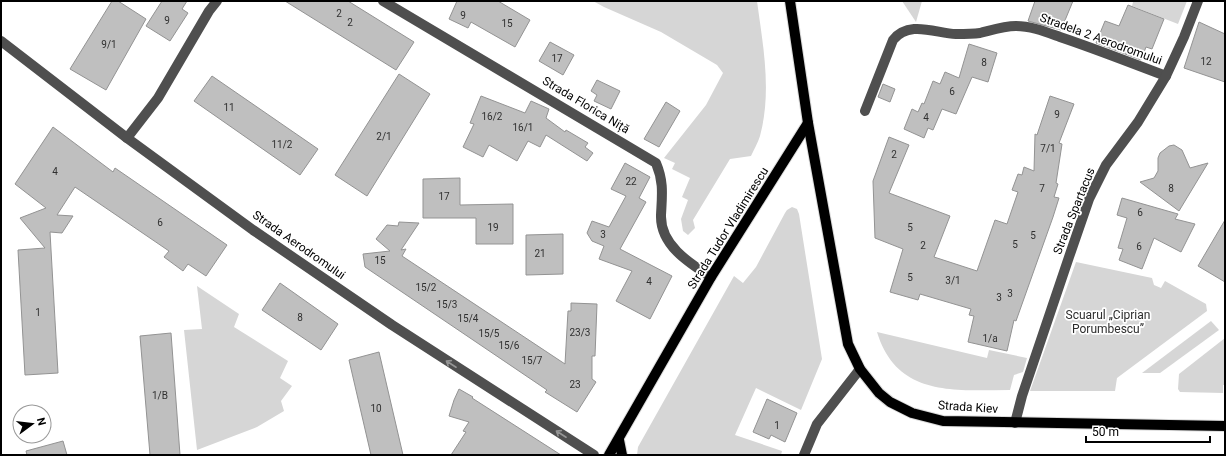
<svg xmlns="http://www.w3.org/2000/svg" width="1226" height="456" font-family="Roboto,sans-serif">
<rect width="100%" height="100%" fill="#fff"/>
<g fill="#d6d6d6">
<path d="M593 1H757C763 46 772 91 760 136 758 143 754 149 751 156L730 159 693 220 695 228 688 235 683 231 681 219 688 200 682 197 690 178 672 169 675 163 664 158 706 105 723 73 717 65 661 32 604 7Z"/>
<polygon points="902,1 922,1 916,22"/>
<polygon points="1130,1 1187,1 1178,24 1132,6 1133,2"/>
<polygon points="792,207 797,209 799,214 822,359 801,410 756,388 735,435 782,451 781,455 637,455 638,447 734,276 743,283 756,267 785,213 787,210"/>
<polygon points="1076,262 1152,278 1154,285 1161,288 1165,281 1206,304 1207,311 1117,378 1115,391 1030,391"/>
<polygon points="197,286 239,314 234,327 288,361 280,378 292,386 281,401 284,411 257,427 197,450 184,330 202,329"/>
<polygon points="1211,321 1219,330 1160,373 1142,373"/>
<path d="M877 332 987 358 989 350 1027 358 1023 372 1014 375 1010 390C956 390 897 398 877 332Z"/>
<polygon points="1225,338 1225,385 1223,385 1223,393 1180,392 1178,389 1179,374"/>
</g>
<g fill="#bfbfbf" stroke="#939393">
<polygon points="112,1 118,1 146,19 106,90 70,69"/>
<polygon points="162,1 187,1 182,9 188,13 170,41 146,26"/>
<polygon points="285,1 348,1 414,42 396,70"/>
<polygon points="457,1 498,1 530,20 515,47 471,22 468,28 449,19"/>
<polygon points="1035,1 1073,1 1061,30 1028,21"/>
<polygon points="1128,5 1164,19 1152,49 1146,47 1141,60 1096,43 1105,21 1119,26"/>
<polygon points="1199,22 1225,34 1225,82 1184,68"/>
<polygon points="550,42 574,55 563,75 539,61"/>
<polygon points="969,44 997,53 988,82 972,77 956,114 942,109 933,130 928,128 924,138 904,129 912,109 918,112 922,103 924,104 933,81 940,84 945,72 959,78"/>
<polygon points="399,74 430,94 367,196 335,175"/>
<polygon points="212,76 318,149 300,175 194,101"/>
<polygon points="597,80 620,91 611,109 594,101 597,95 591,91"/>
<polygon points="883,84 895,89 890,102 878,97"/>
<polygon points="481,96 525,113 531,101 549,109 546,118 565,132 566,130 588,143 585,147 593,153 587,161 546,135 540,147 528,141 517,161 489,145 483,157 463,147 474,124 470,123"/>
<polygon points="1050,96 1074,104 1059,143 1062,144 1056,183 1058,184 1054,197 1059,198 1053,217 1016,321 1014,320 1007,351 968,342 974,316 969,315 971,309 920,294 918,300 890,292 903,249 875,238 873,181 889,137 909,145 889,193 950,216 934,257 977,271 995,220 1007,224 1018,192 1012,190 1018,174 1022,175 1024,167 1034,171 1035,134 1037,135"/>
<polygon points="666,102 680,111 659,147 644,139"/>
<polygon points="53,127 113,172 115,168 227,245 206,276 188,264 183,271 164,257 169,251 75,187 57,215 73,216 62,233 50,232 58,373 25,375 18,250 45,248 20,218 46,208 15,184"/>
<polygon points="1174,145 1182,150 1190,168 1208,163 1179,211 1140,182 1154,178 1158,171 1158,158 1160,153 1169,146"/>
<polygon points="625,163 650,177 639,198 646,202 620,249 672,276 650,319 616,301 632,271 599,259 604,246 592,241 587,233 592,221 609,227 626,196 611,189"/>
<polygon points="460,178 460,205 513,204 513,244 476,244 476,218 423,218 423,179"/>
<polygon points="1122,198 1178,214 1175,219 1195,224 1181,252 1154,238 1142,269 1119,260 1123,249 1118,248 1127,218 1117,215"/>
<polygon points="1225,220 1225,282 1198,266"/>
<polygon points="399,222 419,223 401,250 406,249 402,256 565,364 568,311 571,311 571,303 597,304 595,356 592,356 592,379 596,382 577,412 545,392 547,390 365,267 363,254 390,251 376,239 387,225 398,226"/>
<polygon points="563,234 563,274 526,275 526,235"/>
<polygon points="280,283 338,324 321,350 262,310"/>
<polygon points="171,333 180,455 150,455 140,336"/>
<polygon points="379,352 403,455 371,455 349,360"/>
<polygon points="459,389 473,397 472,398 561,455 451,455 466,432 463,431 469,422 449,416 454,400"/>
<polygon points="767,399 797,413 785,442 771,435 769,439 753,432"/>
<polygon points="63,441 67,455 27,455 26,451"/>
</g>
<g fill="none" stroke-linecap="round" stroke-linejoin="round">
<defs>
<g id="major">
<polyline points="790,1 808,123 848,344 860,369 879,393 890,402 912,413 943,421 1225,426"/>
<polyline points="619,440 622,455"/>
<polyline points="609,455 711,277 808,123"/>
</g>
</defs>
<use href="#major" stroke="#dbdbdb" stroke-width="12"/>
<g stroke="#4f4f4f" stroke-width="10">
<path d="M383 1 656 163C664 182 662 195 661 215 660 245 689 263 711 277"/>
<polyline points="1,41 127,138 253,230 392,325 594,455"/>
<path d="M865 111 893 40C909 20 935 33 956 34 964 34 972 34 980 33 992 30 1004 26 1016 26 1031 26 1046 32 1060 37 1096 49 1131 63 1166 76"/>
<polyline points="127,138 158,98 209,11 217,1"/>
<polyline points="1015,423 1022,396 1069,257 1089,199 1106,165 1138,122 1166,76 1184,37 1198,1"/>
<polyline points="804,455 817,424 860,369"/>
</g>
<use href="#major" stroke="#000" stroke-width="10"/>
</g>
<defs><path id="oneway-shaft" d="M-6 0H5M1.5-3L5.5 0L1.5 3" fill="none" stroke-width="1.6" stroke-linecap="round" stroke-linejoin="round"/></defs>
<g stroke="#959595">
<use href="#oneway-shaft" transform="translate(451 364) rotate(-147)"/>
<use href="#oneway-shaft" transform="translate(561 434) rotate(-147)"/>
</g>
<g text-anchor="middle" stroke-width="3.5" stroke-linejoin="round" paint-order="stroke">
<g font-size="10" fill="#303030">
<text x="339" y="17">2</text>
<text x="463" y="19">9</text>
<text x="167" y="24">9</text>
<text x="350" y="26">2</text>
<text x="507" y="27">15</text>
<text x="109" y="48">9/1</text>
<text x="557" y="62">17</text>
<text x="1206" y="65">12</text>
<text x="984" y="66">8</text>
<text x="952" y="95">6</text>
<text x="229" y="111">11</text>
<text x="1057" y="118">9</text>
<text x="492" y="120">16/2</text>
<text x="926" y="121">4</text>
<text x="523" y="131">16/1</text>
<text x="384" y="140">2/1</text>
<text x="282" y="148">11/2</text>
<text x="1048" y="152">7/1</text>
<text x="894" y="158">2</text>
<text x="55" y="175">4</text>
<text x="631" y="185">22</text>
<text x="1042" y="192">7</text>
<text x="1171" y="192">8</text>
<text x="444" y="200">17</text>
<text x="1140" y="216">6</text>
<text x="160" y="226">6</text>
<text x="493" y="231">19</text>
<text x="910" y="231">5</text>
<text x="603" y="238">3</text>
<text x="1033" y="239">5</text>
<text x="1015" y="248">5</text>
<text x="923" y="249">2</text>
<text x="1139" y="250">6</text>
<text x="540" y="257">21</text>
<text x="380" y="264">15</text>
<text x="910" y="281">5</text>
<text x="953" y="284">3/1</text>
<text x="649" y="285">4</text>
<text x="426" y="291">15/2</text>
<text x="1010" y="297">3</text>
<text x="999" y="301">3</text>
<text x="447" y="308">15/3</text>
<text x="38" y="316">1</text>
<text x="300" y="321">8</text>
<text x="468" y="322">15/4</text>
<text x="580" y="336">23/3</text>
<text x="489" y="337">15/5</text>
<text x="990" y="342">1/a</text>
<text x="509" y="349">15/6</text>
<text x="532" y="364">15/7</text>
<text x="575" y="388">23</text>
<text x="160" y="399">1/B</text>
<text x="376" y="412">10</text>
<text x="777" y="429">1</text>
</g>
<g font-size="12" fill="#000" stroke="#fff">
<text transform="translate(1101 39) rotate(20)" y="4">Stradela 2 Aerodromului</text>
<text transform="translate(586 105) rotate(31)" y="4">Strada Florica Niță</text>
<text transform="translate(1074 211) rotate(-68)" y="4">Strada Spartacus</text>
<text transform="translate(728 228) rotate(-58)" y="4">Strada Tudor Vladimirescu</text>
<text transform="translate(299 245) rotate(35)" y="4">Strada Aerodromului</text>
<text transform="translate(968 407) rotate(4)" y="4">Strada Kiev</text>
</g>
<g font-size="12" fill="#2d2d2d" stroke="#fff">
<text x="1108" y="319">Scuarul „Ciprian<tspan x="1108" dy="14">Porumbescu”</tspan></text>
</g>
</g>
<rect width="1226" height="456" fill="none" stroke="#000000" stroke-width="4"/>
<g transform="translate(32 424) rotate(75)"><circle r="19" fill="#ffffff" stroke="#999999"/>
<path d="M0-3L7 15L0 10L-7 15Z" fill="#000000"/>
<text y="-6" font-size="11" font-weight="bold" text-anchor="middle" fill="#000000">N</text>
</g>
<path d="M1086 436v6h124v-6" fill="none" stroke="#000000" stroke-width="2"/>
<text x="1092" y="436" font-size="12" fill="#000000" stroke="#ffffff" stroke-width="3" paint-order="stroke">50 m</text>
</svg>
